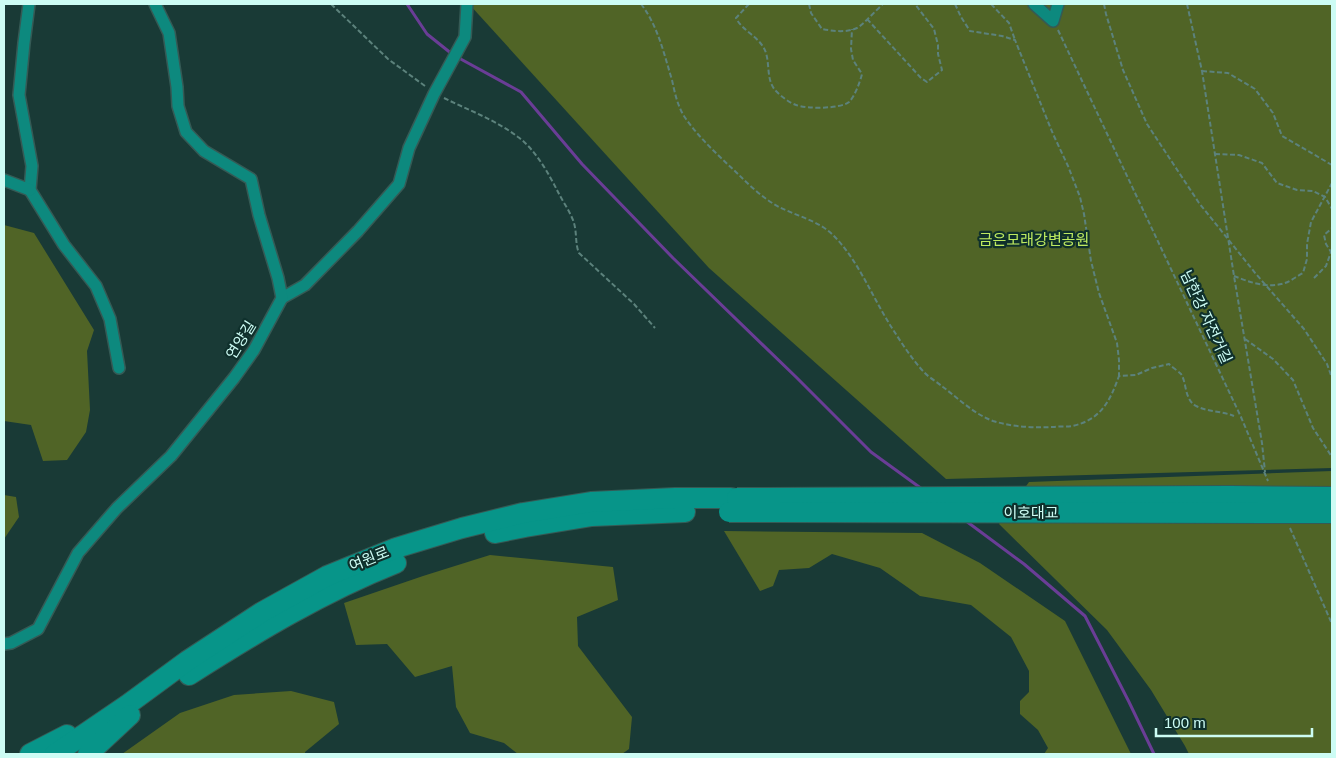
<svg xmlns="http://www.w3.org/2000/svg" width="1336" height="758" font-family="Helvetica,'Noto Sans KR',sans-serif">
<rect width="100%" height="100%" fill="#193a36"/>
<g fill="#506426">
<polygon points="469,4 1332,4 1332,468 946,479 709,268"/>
<polygon points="4,225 34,233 94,330 87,351 90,410 86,432 67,460 43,461 31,425 4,421"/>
<polygon points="1332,471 1332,754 1189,754 1185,746 1151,690 1107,630 999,524 1029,482"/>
<polygon points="4,495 16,497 19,517 4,539"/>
<polygon points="724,531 922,533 980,563 1065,621 1131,754 1044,754 1048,748 1038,730 1020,714 1020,701 1029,692 1029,671 1011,637 971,605 920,596 880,568 832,554 809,568 779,570 773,586 760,591"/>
<polygon points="490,555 613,567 618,600 577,617 578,646 632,717 629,749 622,754 518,754 504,743 470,733 456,707 452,666 415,677 387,644 356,645 344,603 423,576"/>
<polygon points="291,691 334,702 339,724 305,752 305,754 122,754 180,713 234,695"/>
</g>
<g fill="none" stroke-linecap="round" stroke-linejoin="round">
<g stroke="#6a3d96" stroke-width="3">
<polyline points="407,4 427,34 452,54"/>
<polyline points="457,57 521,92 582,164 673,258 796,377 871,452 922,489"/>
<polyline points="966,521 1024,564 1085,616 1129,702 1154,754"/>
</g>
<defs>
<g id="street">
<polyline points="29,4 24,43 19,95 32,166 30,190 64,245 96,286 110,319 119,368"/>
<polyline points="1034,4 1053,21 1058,4"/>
<polyline points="4,180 30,190"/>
<polyline points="282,298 305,285 358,231 399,184 409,148 434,94 465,37 467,4"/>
<polyline points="4,644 11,643 38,629 78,553 117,508 171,456 234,378 254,350 282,298 278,278 259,215 251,179 204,151 186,132 178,106 177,87 169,33 155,4"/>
</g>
<g id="highway">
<polyline points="495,533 525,527 592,516 685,512"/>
<path d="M189 675C255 633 323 592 396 563"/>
<polyline points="30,754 67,735"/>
<polyline points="55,754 127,705 187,661 262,612 327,576 396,548 462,528 523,513 591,502 675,498 731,498"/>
<polyline points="88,754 130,715"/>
</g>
</defs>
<use href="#street" stroke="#355a55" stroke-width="14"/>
<use href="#highway" stroke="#355a55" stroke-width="22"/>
<g stroke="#5c827c" stroke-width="2" stroke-dasharray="5 2.5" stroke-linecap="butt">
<polyline points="331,4 388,59 425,86"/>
<path d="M641 4C658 26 664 54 672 80 675 94 678 108 686 119 701 140 720 157 738 174 750 186 764 199 779 207 797 216 819 221 833 235 859 261 872 297 892 328 901 342 911 358 923 371 928 377 937 382 943 387 959 399 974 414 993 421 1013 427 1033 428 1053 427 1059 426 1066 427 1072 426 1101 420 1110 401 1119 376"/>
<path d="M749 4 736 18C743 32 761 37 766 53 770 66 766 82 777 92 782 97 790 103 796 105 807 109 840 109 849 102 855 96 860 82 862 74L853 60 851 49 852 29"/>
<path d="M809 4 811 13 822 29C832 31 846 33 857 28 864 24 876 10 883 4"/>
<path d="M955 4 961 17 970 31 1002 36 1015 40 1053 134 1068 166 1080 197 1084 214 1091 261 1099 293 1117 343 1119 360V376L1136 375 1152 368 1169 364C1172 367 1178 371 1181 374 1187 383 1184 399 1196 406 1208 412 1222 411 1234 416"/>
<polyline points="991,4 1009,23 1015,40"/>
<polyline points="1104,4 1106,14 1123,70 1147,124 1199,203 1256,274 1304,329 1327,364 1332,378"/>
<polyline points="1187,4 1202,71 1234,276 1262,443 1265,472"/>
<polyline points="867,19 921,78 927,82 942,70 938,54 938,45 934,29 915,4"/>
<polyline points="1058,30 1241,417 1268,481"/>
<polyline points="1202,71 1228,73 1255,89 1273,113 1282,136 1332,165"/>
<path d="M444 98C468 110 496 120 518 137 535 149 549 174 558 192 563 202 571 213 574 223 577 233 575 244 579 253L634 304 655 328"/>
<polyline points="1215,154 1239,155 1262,163 1277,183 1297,190 1313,191 1325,197 1332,209"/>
<path d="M1234 276C1249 282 1268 289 1285 283 1291 281 1297 276 1303 273L1307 259V244L1311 222 1332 183"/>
<polyline points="1314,278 1326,266 1331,252 1326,244 1324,235 1332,228"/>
<polyline points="1245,339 1273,359 1293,380 1313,428 1332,457"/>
<polyline points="1290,528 1332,624"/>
</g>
<use href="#street" stroke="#0d897e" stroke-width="11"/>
<use href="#highway" stroke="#079589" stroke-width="20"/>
<defs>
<g id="highway-bridge">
<polyline points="737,498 1231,496 1332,497"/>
<polyline points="729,512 1332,513"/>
</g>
</defs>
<use href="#highway-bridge" stroke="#355a55" stroke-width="22" stroke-linecap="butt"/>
<use href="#highway-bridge" stroke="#079589" stroke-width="20"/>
</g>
<g text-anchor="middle" stroke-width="4.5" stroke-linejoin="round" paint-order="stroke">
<g font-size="15" fill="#beea60" stroke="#0f302c">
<text x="1034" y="245">금은모래강변공원</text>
</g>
<g font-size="15" fill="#cdfcf4" stroke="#0f302c">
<text transform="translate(1206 317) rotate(65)" y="5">남한강 자전거길</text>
<text transform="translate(241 340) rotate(-58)" y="5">연양길</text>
<text x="1031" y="518">이호대교</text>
<text transform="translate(369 559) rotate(-22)" y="5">여원로</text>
</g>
</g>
<rect width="1336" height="758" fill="none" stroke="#cdfcf4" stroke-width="10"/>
<path d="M1156 728v8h156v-8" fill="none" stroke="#cdfcf4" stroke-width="2.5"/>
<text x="1164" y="728" font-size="15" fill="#cdfcf4" stroke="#0f302c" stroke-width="4" paint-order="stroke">100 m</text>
</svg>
